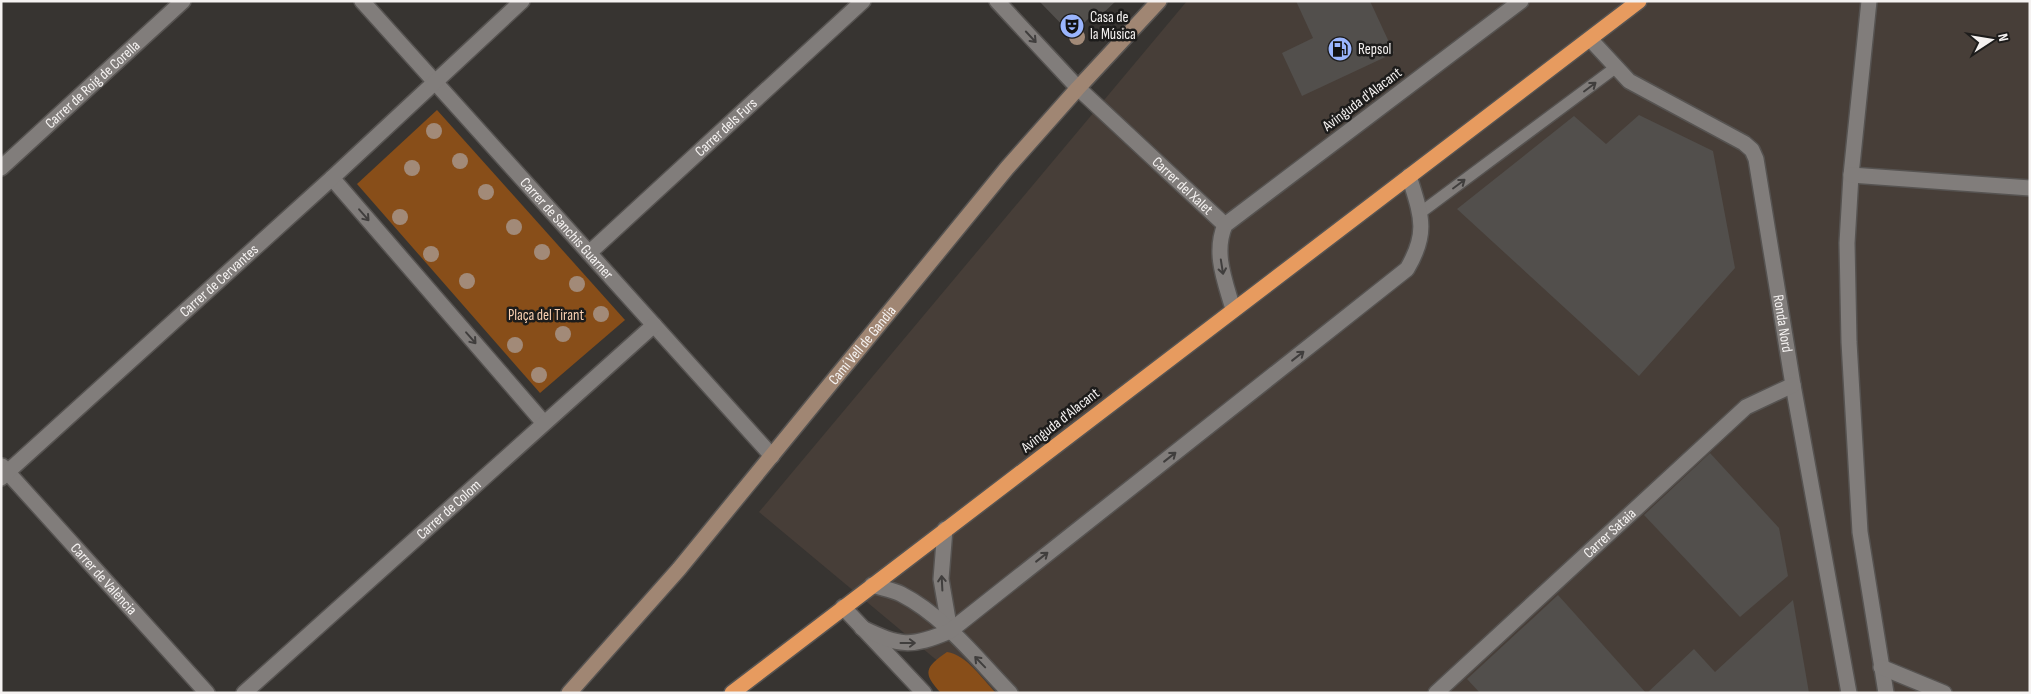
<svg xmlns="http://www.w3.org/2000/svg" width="2031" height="694" font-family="'Sofia Sans Condensed',sans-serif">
<rect width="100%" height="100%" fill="#373431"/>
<polygon fill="#473e38" points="1187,1 2030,1 2030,693 976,693 759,512"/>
<g fill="#884e19">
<polygon points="437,110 625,320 540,393 357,184"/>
<path d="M947 652C967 655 982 679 996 693H941C922 673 925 667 947 652Z"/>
</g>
<g fill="#524f4c">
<polygon points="1039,1 1116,1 1100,16 1091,16 1072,35"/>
<polygon points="1296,1 1370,1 1394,53 1302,96 1282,53 1313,38"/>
<polygon points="1639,115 1713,151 1735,268 1639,376 1457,209 1574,116 1606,144"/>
<polygon points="1710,453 1779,528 1788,576 1740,617 1644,515"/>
<polygon points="1558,595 1646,693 1480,693 1467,679"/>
<polygon points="1793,600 1809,693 1647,693 1694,649 1715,672"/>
</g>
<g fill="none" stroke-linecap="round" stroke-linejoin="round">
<defs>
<polyline id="lane" points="1420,213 1615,68"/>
<g id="street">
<path id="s1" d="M362 1 772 456"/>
<path id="s2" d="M997 1 1078 88 1225 225"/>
<polyline points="1869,1 1851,175 1847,243 1849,342 1860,532 1886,693"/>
<path id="s3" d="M1590 39 1629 81 1744 143 1752 150 1756 159 1793 385 1849 693"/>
<path id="s4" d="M1 168 183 1"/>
<polyline points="1851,175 2030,188"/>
<polyline points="332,178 543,422"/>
<path id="s5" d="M589 253 863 1"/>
<path d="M1233 309C1225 281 1213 253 1225 225L1521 1"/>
<path id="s6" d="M2 466 207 693"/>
<path id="s7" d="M1 478 332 178 522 1"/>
<polyline points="945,529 941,579 950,631"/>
<path d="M872 585C881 588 893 590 901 594 944 616 977 659 1010 693"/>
<polyline points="843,607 924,693"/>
<path d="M862 628C900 646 910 648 950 631L1407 269C1429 232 1421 215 1409 176"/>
<polyline points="1881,667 1944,693"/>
<path id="s8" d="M244 693 654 325"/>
<path id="s9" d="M1436 693 1746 407 1793 385"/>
</g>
<g id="secondary">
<path id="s10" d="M569 693 679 569 1007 168 1078 88 1159 1"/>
</g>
<polyline id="highway" points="732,693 1639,1"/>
</defs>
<use href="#lane" stroke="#565351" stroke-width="14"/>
<use href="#street" stroke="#565351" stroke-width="18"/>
<use href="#secondary" stroke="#565351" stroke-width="18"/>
<use href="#highway" stroke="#565351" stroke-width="18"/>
<use href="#lane" stroke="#817d7b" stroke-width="11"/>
<use href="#street" stroke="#817d7b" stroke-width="15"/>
<use href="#secondary" stroke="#a08673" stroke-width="15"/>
<use href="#highway" stroke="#e79b5f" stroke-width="15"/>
</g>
<g fill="#a28a78">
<circle cx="1077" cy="37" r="8"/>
<circle cx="434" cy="131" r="8"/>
<circle cx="460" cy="161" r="8"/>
<circle cx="412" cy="168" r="8"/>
<circle cx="486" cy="192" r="8"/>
<circle cx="400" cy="217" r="8"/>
<circle cx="514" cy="227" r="8"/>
<circle cx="542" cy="252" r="8"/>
<circle cx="431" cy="254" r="8"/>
<circle cx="467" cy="281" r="8"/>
<circle cx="577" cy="284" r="8"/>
<circle cx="601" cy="314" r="8"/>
<circle cx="563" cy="334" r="8"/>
<circle cx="515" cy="345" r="8"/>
<circle cx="539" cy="375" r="8"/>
</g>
<defs><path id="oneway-shaft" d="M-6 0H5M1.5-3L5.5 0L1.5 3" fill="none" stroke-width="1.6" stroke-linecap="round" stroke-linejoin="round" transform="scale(1.25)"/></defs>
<g stroke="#403e3d">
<use href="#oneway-shaft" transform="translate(1031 37) rotate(47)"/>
<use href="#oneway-shaft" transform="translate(1590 87) rotate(-37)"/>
<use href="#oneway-shaft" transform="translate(1459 184) rotate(-37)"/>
<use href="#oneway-shaft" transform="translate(364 215) rotate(49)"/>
<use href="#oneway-shaft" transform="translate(1222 267) rotate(81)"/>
<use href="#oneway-shaft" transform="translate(471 338) rotate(49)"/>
<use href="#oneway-shaft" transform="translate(1298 356) rotate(-38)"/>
<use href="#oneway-shaft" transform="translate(1170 457) rotate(-38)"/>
<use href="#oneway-shaft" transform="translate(1042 557) rotate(-38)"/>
<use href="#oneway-shaft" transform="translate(942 583) rotate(-93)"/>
<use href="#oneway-shaft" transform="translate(908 643)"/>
<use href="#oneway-shaft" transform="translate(980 662) rotate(-134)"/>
</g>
<defs>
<symbol id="theatre-disc" viewBox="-11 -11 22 22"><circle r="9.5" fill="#9ab5fd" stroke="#1d1c1b"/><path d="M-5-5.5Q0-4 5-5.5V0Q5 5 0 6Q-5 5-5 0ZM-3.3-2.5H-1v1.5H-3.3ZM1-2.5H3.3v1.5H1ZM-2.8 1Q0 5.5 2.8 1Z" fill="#111"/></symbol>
<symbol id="fuel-disc" viewBox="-11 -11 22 22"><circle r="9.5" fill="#9ab5fd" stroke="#1d1c1b"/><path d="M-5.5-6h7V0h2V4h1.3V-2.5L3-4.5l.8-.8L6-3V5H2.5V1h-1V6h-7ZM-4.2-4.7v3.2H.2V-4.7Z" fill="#111"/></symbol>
</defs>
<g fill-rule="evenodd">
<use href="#theatre-disc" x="1058" y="12" width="28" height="28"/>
<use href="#fuel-disc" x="1326" y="35" width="28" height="28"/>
</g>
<g text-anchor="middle" stroke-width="5" stroke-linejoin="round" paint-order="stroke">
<g font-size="15" fill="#f5f2f1" stroke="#1d1c1b" text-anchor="start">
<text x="1090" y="22">Casa de<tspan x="1090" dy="17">la Música</tspan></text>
<text x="1358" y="54">Repsol</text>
</g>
<g font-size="15" fill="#f5f2f1" stroke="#1d1c1b">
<text dy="5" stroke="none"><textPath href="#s4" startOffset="124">Carrer de Roig de Corella</textPath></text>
<text transform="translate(1362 99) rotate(-37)" y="5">Avinguda d'Alacant</text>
<text dy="5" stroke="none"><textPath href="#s5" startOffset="186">Carrer dels Furs</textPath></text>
<text dy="5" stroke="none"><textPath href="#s2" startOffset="262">Carrer del Xalet</textPath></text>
<text dy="5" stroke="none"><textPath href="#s1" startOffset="306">Carrer de Sanchis Guarner</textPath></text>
<text dy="5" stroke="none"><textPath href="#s7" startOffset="294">Carrer de Cervantes</textPath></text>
<text dy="5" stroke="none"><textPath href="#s3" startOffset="375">Ronda Nord</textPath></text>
<text dy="5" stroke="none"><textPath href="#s10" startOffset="455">Camí Vell de Gandia</textPath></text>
<text transform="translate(1060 420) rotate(-38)" y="5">Avinguda d'Alacant</text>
<text dy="5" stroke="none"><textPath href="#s8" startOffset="275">Carrer de Colom</textPath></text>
<text dy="5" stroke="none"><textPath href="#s9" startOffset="236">Carrer Sataia</textPath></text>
<text dy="5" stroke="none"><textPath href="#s6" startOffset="152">Carrer de València</textPath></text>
</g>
<g font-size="15" fill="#f9d0b2" stroke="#1d1c1b">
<text x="546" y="320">Plaça del Tirant</text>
</g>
</g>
<rect width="2031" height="694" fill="none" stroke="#f5f2f1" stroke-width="5"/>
<g transform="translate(1991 40) rotate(78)" stroke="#1d1c1b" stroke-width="4" paint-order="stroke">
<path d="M0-4L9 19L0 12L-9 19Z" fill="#f5f2f1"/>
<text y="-8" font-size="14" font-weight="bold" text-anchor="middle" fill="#f5f2f1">N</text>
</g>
</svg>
